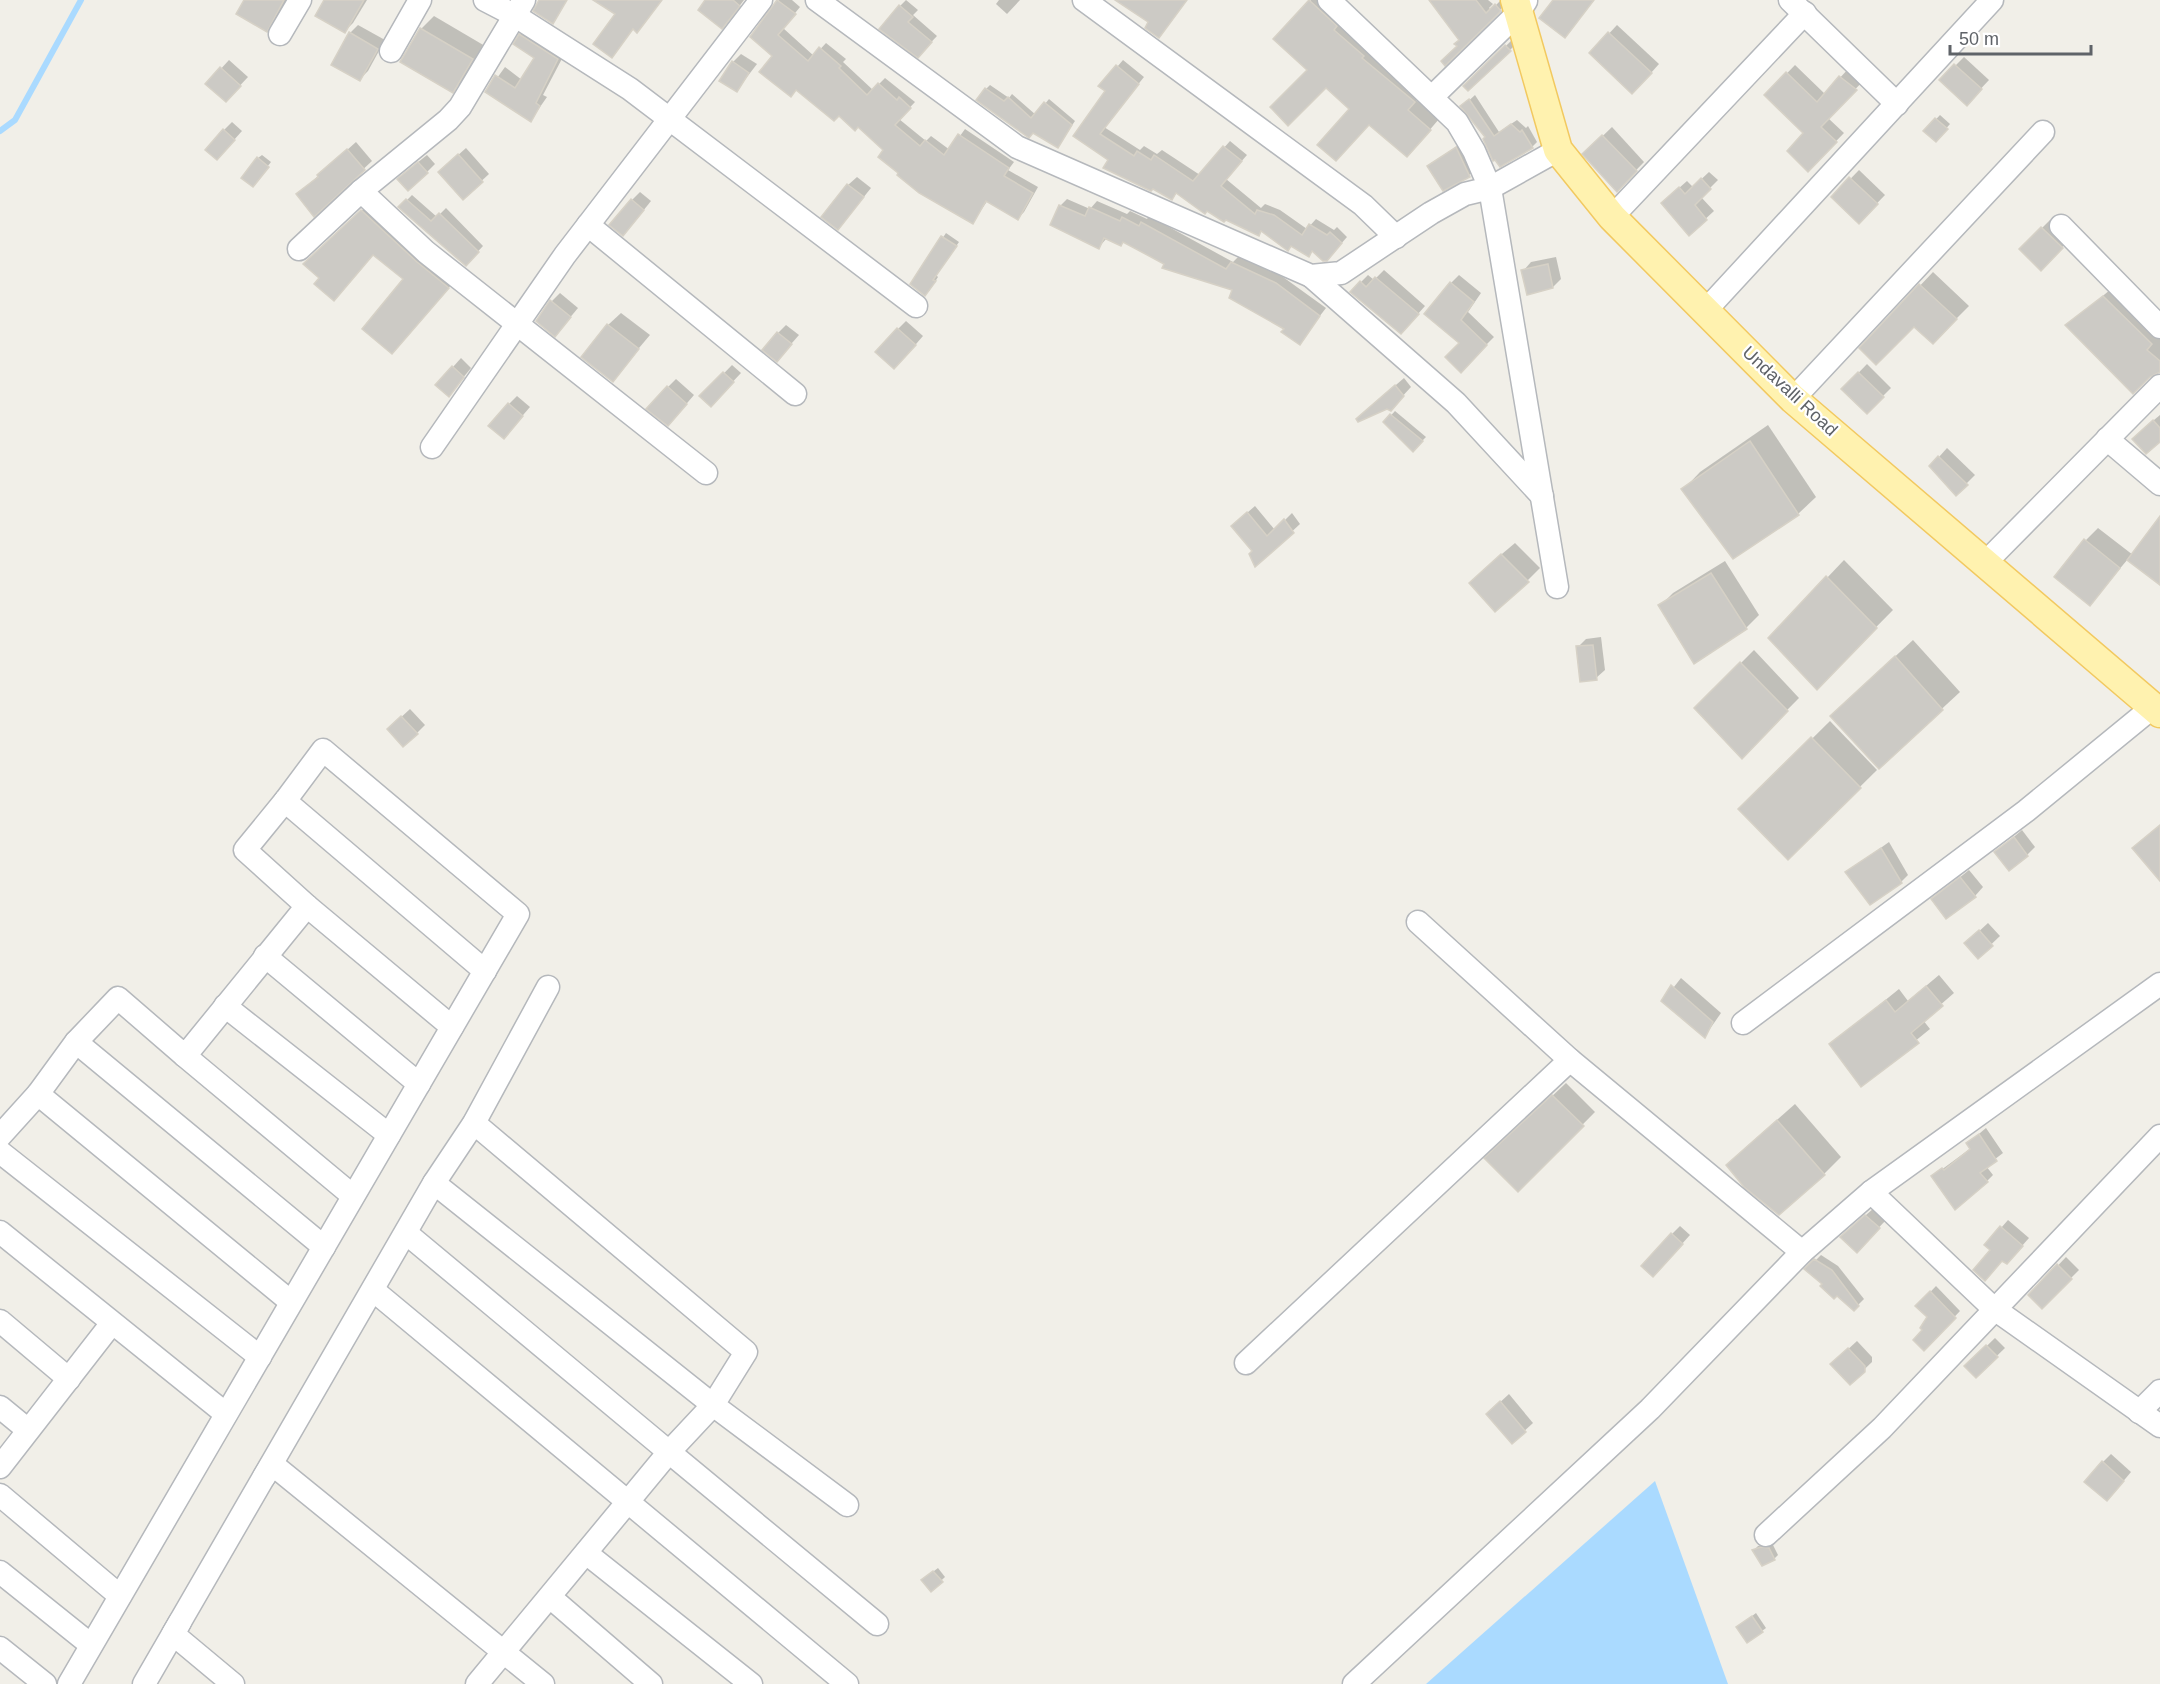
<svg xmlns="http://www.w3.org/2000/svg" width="2160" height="1684" font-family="Helvetica,sans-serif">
<rect width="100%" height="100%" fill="#f1efe8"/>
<polygon fill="#aadaff" points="1655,1481 1728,1684 1426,1684"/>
<g fill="#0003">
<polygon points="246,0 289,0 280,17 267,30"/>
<polygon points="326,0 367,0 353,23 345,31"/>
<polygon points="707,0 744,0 729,20"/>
<polygon points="779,0 792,0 800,7 783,28 814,56 826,43 846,59 843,62 873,90 885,78 915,102 899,119 926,141 931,136 950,150 965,129 1014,162 1008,170 1038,187 1024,212 1018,218 988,200 973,222 900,173 885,150 752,36"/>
<polygon points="906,0 918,10 913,15 937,36 918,56 900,6"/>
<polygon points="999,0 1020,0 1007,14 996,4"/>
<polygon points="1311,0 1330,0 1424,91 1416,100 1439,119 1416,146 1351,109 1276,40"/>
<polygon points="1429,0 1488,0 1493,4 1489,8 1491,10 1501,0 1508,2 1445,63 1461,40"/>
<polygon points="434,16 485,46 465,79 452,91 402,61 421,29"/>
<polygon points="358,25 385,40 368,71 360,79 350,33"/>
<polygon points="1617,25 1659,64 1641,84 1591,53"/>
<polygon points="529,27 566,51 543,95 547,97 531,120 487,92 505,67 522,80 536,57 520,35"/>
<polygon points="1513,39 1517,43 1510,50 1465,86"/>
<polygon points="741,54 757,64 737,90 733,62"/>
<polygon points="1964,57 1989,80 1975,95 1941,80"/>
<polygon points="229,60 248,77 234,92 208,83"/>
<polygon points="1123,60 1144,77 1104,127 1140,150 1144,146 1157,154 1162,150 1200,175 1230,141 1247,155 1226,179 1261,208 1265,204 1280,210 1307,229 1316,219 1334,230 1337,227 1347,237 1333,253 1313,250 1309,255 1262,230 1258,234 1178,192 1172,198 1153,187 1151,189 1105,168 1110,160 1075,136 1107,91 1101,86"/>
<polygon points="1795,65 1825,94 1849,68 1864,80 1828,118 1844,133 1808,170 1805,133 1766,95"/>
<polygon points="990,85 1009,98 1012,94 1036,115 1049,99 1075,121 1058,146 986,89"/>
<polygon points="1475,95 1499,132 1517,120 1526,128 1528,126 1537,142 1532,147 1487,137 1462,107"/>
<polygon points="1940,115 1950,124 1936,140 1925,131"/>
<polygon points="232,122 242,131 225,150 224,130"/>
<polygon points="1612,127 1644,162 1617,190 1584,154"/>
<polygon points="1465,140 1478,167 1469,175 1444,189 1429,167"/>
<polygon points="356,142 372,161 314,215 298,194"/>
<polygon points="466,148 489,174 463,198 447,165"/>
<polygon points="262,155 271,162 256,181 258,158"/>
<polygon points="427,155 435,164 427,172 407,171"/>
<polygon points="1859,170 1885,195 1859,222 1833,197"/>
<polygon points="1709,172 1718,180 1701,197 1714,211 1689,234 1670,196 1687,181 1693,187"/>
<polygon points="857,177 871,188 846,219 848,185"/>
<polygon points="640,192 651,201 631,226 632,200"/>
<polygon points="412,195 437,217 446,208 483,246 471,259 400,207"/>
<polygon points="1067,199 1090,209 1097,201 1127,214 1130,211 1147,219 1149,216 1233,262 1239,256 1283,277 1326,308 1299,343 1286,328 1234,289 1164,268 1165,264 1124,241 1107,238 1099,247 1060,206"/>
<polygon points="371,202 457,278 434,305 374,254 321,277 314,255"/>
<polygon points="2050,220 2070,239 2041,269 2021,249"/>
<polygon points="946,233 959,242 936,275 938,277 929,291 912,284"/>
<polygon points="1556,257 1561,279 1553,287 1523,271 1531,262"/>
<polygon points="1384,270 1425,306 1409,324 1361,282 1368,275 1374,280"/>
<polygon points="1933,272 1969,306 1933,342 1914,325 1861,348"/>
<polygon points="1459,275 1481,293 1468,312 1494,337 1461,370 1461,342 1451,283"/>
<polygon points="2117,284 2160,337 2160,369 2068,325"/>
<polygon points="560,293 578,308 563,326 552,301"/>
<polygon points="621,313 650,335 612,380 608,325"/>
<polygon points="906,321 923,336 903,359 898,329"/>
<polygon points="786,325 799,335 777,360 778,333"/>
<polygon points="461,358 471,368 449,395 437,385"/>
<polygon points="1867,364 1891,388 1867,412 1843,389"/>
<polygon points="732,365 741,373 711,405 702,396"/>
<polygon points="1404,378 1411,387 1399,400 1366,411"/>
<polygon points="676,379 694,395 676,416 668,387"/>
<polygon points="517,396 530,407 504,437 509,404"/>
<polygon points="1395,411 1426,437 1413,450 1385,422"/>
<polygon points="2160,415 2160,440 2142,430"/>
<polygon points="1768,425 1816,497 1798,514 1734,557 1683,490 1700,472"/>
<polygon points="1947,448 1975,475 1956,494 1931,466"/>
<polygon points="1255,506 1275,530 1292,513 1300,524 1256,565 1254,551 1240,519"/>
<polygon points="2160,519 2160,577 2128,559 2090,604 2086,540 2098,528 2133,555"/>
<polygon points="1515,543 1540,568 1527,581 1483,570"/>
<polygon points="1844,560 1893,610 1817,687 1770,638"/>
<polygon points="1725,561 1759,615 1746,628 1660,606 1673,593"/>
<polygon points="1601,637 1605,670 1596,678 1578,647 1586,639"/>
<polygon points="1913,640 1960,692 1879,767 1849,699"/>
<polygon points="1754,650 1799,698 1742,756 1696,708"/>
<polygon points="410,709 425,725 417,733 397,721"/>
<polygon points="1830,721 1877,770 1788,858 1741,809"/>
<polygon points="2022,830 2035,847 2027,855 1996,852"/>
<polygon points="1889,842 1908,875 1901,882 1847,872"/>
<polygon points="1969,870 1983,887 1975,896 1933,899"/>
<polygon points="1988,923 2000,936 1978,957 1975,935"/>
<polygon points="1939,975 1954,993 1923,1020 1930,1029 1861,1085 1831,1044 1899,989 1908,1001"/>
<polygon points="1681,978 1721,1013 1705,1036 1663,1001"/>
<polygon points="1566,1083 1595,1112 1518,1190 1499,1146"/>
<polygon points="1795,1104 1841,1157 1824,1174 1745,1148"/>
<polygon points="1986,1128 2003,1153 1986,1166 1993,1175 1987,1181 1933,1176 1971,1148 1968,1143"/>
<polygon points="1874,1208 1887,1219 1865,1242 1850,1229"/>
<polygon points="2008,1220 2029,1238 2013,1256 1992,1250 1986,1245"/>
<polygon points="1680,1226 1690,1235 1661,1267 1672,1234"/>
<polygon points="1821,1255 1838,1266 1864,1299 1854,1309 1807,1269"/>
<polygon points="2066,1257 2079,1270 2042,1307 2030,1295"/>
<polygon points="1936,1286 1960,1311 1924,1349 1924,1330 1929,1317 1917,1306"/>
<polygon points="1995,1338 2005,1348 1976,1376 1966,1366"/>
<polygon points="1857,1341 1872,1357 1872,1362 1850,1383 1832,1364"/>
<polygon points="1509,1394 1533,1423 1512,1442 1496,1406"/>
<polygon points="2111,1454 2131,1472 2115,1491 2103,1462"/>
<polygon points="1773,1545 1778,1555 1774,1559 1754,1550 1758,1546"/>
<polygon points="938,1568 945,1577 931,1590 926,1577"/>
<polygon points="1756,1613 1766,1628 1762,1631 1738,1627"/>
</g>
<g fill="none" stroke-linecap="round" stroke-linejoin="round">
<polyline stroke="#aadaff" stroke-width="6" points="0,131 15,120 81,0"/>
</g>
<g fill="#cccac5" stroke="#d6d1c6" stroke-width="1.5">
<polygon points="244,0 284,0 267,32 236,14"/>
<polygon points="324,0 364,0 345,33 315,16"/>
<polygon points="539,0 567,0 553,24 533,11"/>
<polygon points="593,0 662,0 637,33 633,29 612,58 593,44 615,14"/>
<polygon points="705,0 733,0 740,6 722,29 698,10"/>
<polygon points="777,0 796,14 778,35 808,61 819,47 841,66 839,68 867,95 878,83 897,100 899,97 911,108 895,125 920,146 925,140 944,155 958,134 1009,168 1004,176 1033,193 1018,220 986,201 973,224 919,193 897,175 898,173 878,157 883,150 858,127 855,131 839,116 834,121 796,90 791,97 759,72 772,56 750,37"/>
<polygon points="1115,0 1187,0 1159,38 1145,28 1148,22"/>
<polygon points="1309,0 1337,26 1334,30 1364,56 1362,58 1415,102 1408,110 1431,130 1407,157 1369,125 1336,161 1317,145 1349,109 1326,88 1288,126 1270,107 1307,70 1273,39"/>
<polygon points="1429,0 1476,0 1486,13 1495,4 1501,11 1445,66 1441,61 1457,46 1454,44 1459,40"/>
<polygon points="1553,0 1594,0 1565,38 1539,18"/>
<polygon points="899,5 913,17 908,22 932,42 918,58 879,29"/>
<polygon points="420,28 473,59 453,93 400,62"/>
<polygon points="349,32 378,49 360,81 331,65"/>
<polygon points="1608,32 1652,73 1632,94 1589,53"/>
<polygon points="519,34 558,59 536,103 540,106 531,122 485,92 495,75 515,88 534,58 513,44"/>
<polygon points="1505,45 1511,51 1468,91 1463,86"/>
<polygon points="732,61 749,73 737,92 719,81"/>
<polygon points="1954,64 1982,89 1967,106 1939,80"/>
<polygon points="1116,65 1139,84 1100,134 1134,156 1137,151 1151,160 1154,155 1193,181 1223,146 1242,161 1221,186 1255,214 1257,210 1274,215 1302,235 1309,224 1327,235 1330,232 1342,243 1327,261 1323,261 1312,251 1309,257 1291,246 1288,251 1261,231 1259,236 1226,220 1224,222 1207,211 1205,214 1176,193 1172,200 1153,189 1151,191 1103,168 1108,160 1073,136 1105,91 1098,86"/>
<polygon points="220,67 241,86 226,102 205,84"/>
<polygon points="1786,72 1817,102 1839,76 1857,90 1821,127 1837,142 1808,172 1787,151 1803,133 1764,95"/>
<polygon points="985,88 1004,101 1008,97 1031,118 1044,102 1072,125 1058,148 1033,133 1029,138 976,100"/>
<polygon points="1469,99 1494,136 1511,124 1520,132 1522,130 1533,148 1500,167 1495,160 1493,161 1483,139 1485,137 1460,106"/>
<polygon points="1935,118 1948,129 1936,142 1923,131"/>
<polygon points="223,129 235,140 217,160 205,150"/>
<polygon points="1602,135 1637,171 1617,192 1582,154"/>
<polygon points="1456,147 1470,177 1443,191 1427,166"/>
<polygon points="347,149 365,170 314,217 296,194 318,177 317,175"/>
<polygon points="458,154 483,182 463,200 438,172"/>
<polygon points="257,157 269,167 253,187 241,178"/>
<polygon points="418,162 428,173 408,191 397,179"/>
<polygon points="1849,177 1878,204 1859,224 1831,197"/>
<polygon points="1701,178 1711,189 1695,205 1707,220 1689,236 1661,203 1679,187 1685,194"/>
<polygon points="847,184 864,197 838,230 821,217"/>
<polygon points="406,199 431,221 439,213 479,252 466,266 398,207"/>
<polygon points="631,199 644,210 623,236 609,225"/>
<polygon points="1059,205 1085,216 1089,207 1120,221 1122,217 1139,226 1141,222 1226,269 1231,262 1276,283 1320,316 1300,345 1281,332 1284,329 1229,298 1232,290 1162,268 1164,264 1123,242 1121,246 1104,238 1099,249 1050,225"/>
<polygon points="361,210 417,262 449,288 392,354 362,329 403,279 373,255 334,301 314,284 319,278 303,264"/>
<polygon points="2041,227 2063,248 2041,271 2019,249"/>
<polygon points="941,236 957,246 933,280 936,281 925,296 910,284"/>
<polygon points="1548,264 1553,288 1527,295 1521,270"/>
<polygon points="1375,277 1419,314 1401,334 1350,292 1360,281 1366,287"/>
<polygon points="1450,282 1474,302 1461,320 1487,345 1461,373 1445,357 1459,343 1424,314"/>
<polygon points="1919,284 1957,319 1933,344 1914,327 1876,365 1859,348"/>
<polygon points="2103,296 2152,344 2147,350 2160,361 2160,372 2150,377 2133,394 2065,325"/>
<polygon points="550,300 571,317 555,337 536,321"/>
<polygon points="607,324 639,349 613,382 581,357"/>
<polygon points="897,328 916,345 894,369 875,352"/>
<polygon points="777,332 792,344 777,362 762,350"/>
<polygon points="452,366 464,377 449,397 435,385"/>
<polygon points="723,372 734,382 711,407 699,396"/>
<polygon points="1858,372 1884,397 1867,414 1841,389"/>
<polygon points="1395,385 1404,396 1391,411 1387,409 1358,422 1356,419"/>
<polygon points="667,386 687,404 668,426 646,409"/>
<polygon points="508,403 523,416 504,439 488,426"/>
<polygon points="1390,414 1423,441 1413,452 1383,422"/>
<polygon points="2153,420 2160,428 2160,442 2146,454 2132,439"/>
<polygon points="1750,441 1799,515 1733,559 1681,489"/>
<polygon points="1938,456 1968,485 1956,496 1929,466"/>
<polygon points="1247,512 1267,536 1284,519 1294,533 1255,567 1249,554 1252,551 1231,526"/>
<polygon points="2160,516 2160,585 2127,560"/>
<polygon points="2084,539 2120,568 2090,606 2054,577"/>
<polygon points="1501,554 1529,582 1495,612 1469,583"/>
<polygon points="1711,573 1747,629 1694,664 1658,605"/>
<polygon points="1826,576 1877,628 1817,690 1768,638"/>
<polygon points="1593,645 1597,680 1580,682 1576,646"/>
<polygon points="1895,656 1943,710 1879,769 1830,716"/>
<polygon points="1740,662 1788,711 1742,759 1694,708"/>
<polygon points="401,716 418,734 403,747 387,729"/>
<polygon points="1811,737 1861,788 1788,860 1738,809"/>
<polygon points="2160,825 2160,881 2132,848"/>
<polygon points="2014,837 2028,856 2009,871 1994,852"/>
<polygon points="1881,848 1902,883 1870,905 1845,872"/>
<polygon points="1960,877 1976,897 1946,919 1931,899"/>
<polygon points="1979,930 1993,946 1978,959 1964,943"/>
<polygon points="1671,985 1713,1022 1705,1038 1661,1001"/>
<polygon points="1926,986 1943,1006 1911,1033 1919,1043 1861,1087 1829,1044 1886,1000 1895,1012"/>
<polygon points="1552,1095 1584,1126 1518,1192 1484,1158"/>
<polygon points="1777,1120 1825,1175 1779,1215 1744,1187 1726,1165"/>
<polygon points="1979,1134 1997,1161 1980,1173 1988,1182 1955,1210 1931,1176 1942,1168 1944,1170 1970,1149 1966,1143"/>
<polygon points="1865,1215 1880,1228 1857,1253 1840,1237"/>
<polygon points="2000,1226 2023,1246 2007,1264 2002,1261 1985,1281 1973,1270 1990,1250 1984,1245"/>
<polygon points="1671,1233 1683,1244 1653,1277 1641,1266"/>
<polygon points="1814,1259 1832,1270 1859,1306 1854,1311 1837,1296 1834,1299 1820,1286 1822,1284 1804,1269"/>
<polygon points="2057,1264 2072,1279 2042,1309 2028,1295"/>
<polygon points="1930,1291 1956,1318 1924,1351 1913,1340 1922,1330 1920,1328 1927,1317 1915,1306"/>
<polygon points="1986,1345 1998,1357 1976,1378 1964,1366"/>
<polygon points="1848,1348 1865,1366 1865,1372 1850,1385 1830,1364"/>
<polygon points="1500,1401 1526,1432 1512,1444 1486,1414"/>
<polygon points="2102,1461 2124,1481 2107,1501 2084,1482"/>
<polygon points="1761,1547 1769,1548 1775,1560 1762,1566 1752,1550"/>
<polygon points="933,1571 943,1582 931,1592 921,1580"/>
<polygon points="1752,1616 1763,1632 1747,1643 1736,1627"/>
</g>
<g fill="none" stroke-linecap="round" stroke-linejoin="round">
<defs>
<g id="minor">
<polyline points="485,0 514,15 630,89 916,306"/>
<polyline points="817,0 1017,147 1311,276 1341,273 1431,213 1465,194 1490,188 1558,150"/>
<polyline points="1084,0 1363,205 1396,237"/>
<polyline points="1329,0 1457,122 1474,151 1490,188 1557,587"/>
<polyline points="1790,0 1897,104"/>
<polyline points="280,34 300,0"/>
<polyline points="391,51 420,0"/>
<polyline points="1432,97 1518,13 1526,1"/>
<polyline points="361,191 426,252 706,473"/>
<polyline points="1612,217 1805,13"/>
<polyline points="588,225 795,394"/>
<polyline points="2061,226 2160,327"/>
<polyline points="299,249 361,191 448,120 460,107 524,0"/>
<polyline points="1311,276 1456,403 1542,496"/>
<polyline points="1706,310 1992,0"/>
<polyline points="1793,399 2043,132"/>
<polyline points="2107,439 2160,484"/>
<polyline points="432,447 565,255 761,0"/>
<polyline points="1986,562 2160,386"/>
<polyline points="285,801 485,971"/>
<polyline points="307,906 452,1027"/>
<polyline points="1418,922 1570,1060 1802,1252"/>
<polyline points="265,956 419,1084"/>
<polyline points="225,1006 389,1135"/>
<polyline points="1743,1023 2026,811 2153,707"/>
<polyline points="76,1042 324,1247"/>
<polyline points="185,1056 353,1196"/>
<polyline points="38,1094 291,1302"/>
<polyline points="474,1123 746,1352 713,1405 847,1505"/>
<polyline points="0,1136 38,1094 76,1042 118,998 185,1056 307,906 245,850 285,801 323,750 518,914 69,1684"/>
<polyline points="0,1152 260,1357"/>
<polyline points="1871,1192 1993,1308 2160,1426"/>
<polyline points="0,1232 226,1414"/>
<polyline points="406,1233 669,1452 713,1405 434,1183"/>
<polyline points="373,1290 847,1684"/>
<polyline points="0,1321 69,1379"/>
<polyline points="1246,1363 1570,1060"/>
<polyline points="0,1407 28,1430"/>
<polyline points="2139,1412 2160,1391"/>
<polyline points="0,1467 112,1323"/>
<polyline points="264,1477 272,1464 543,1684"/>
<polyline points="0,1495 120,1596"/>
<polyline points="1766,1535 1882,1428 2160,1136"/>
<polyline points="586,1553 751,1684"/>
<polyline points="0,1572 91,1645"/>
<polyline points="550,1597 651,1684"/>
<polyline points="180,1622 173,1634 233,1684"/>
<polyline points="0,1648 45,1684"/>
<polyline points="144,1684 434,1183 474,1123 548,987"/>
<polyline points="477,1684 669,1452 877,1624"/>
<polyline points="1354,1684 1650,1409 1802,1252 1871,1192 2160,984"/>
</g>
<polyline id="major" points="1515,0 1558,150 1612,217 1793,399 2160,713"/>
</defs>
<use href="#minor" stroke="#b5b8bc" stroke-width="25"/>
<use href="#major" stroke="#f2c960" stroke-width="31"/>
<use href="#minor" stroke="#fff" stroke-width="22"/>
<use href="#major" stroke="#fff2af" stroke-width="28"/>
</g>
<g text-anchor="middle" stroke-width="4.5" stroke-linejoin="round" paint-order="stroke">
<g font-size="18" fill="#5f6368" stroke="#fff">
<text transform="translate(1790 391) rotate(43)" y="6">Undavalli Road</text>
</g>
</g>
<path d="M1950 45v9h141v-9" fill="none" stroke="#5f6368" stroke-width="3"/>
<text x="1959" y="45" font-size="18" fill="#5f6368" stroke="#ffffff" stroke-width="4.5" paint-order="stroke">50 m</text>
</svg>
